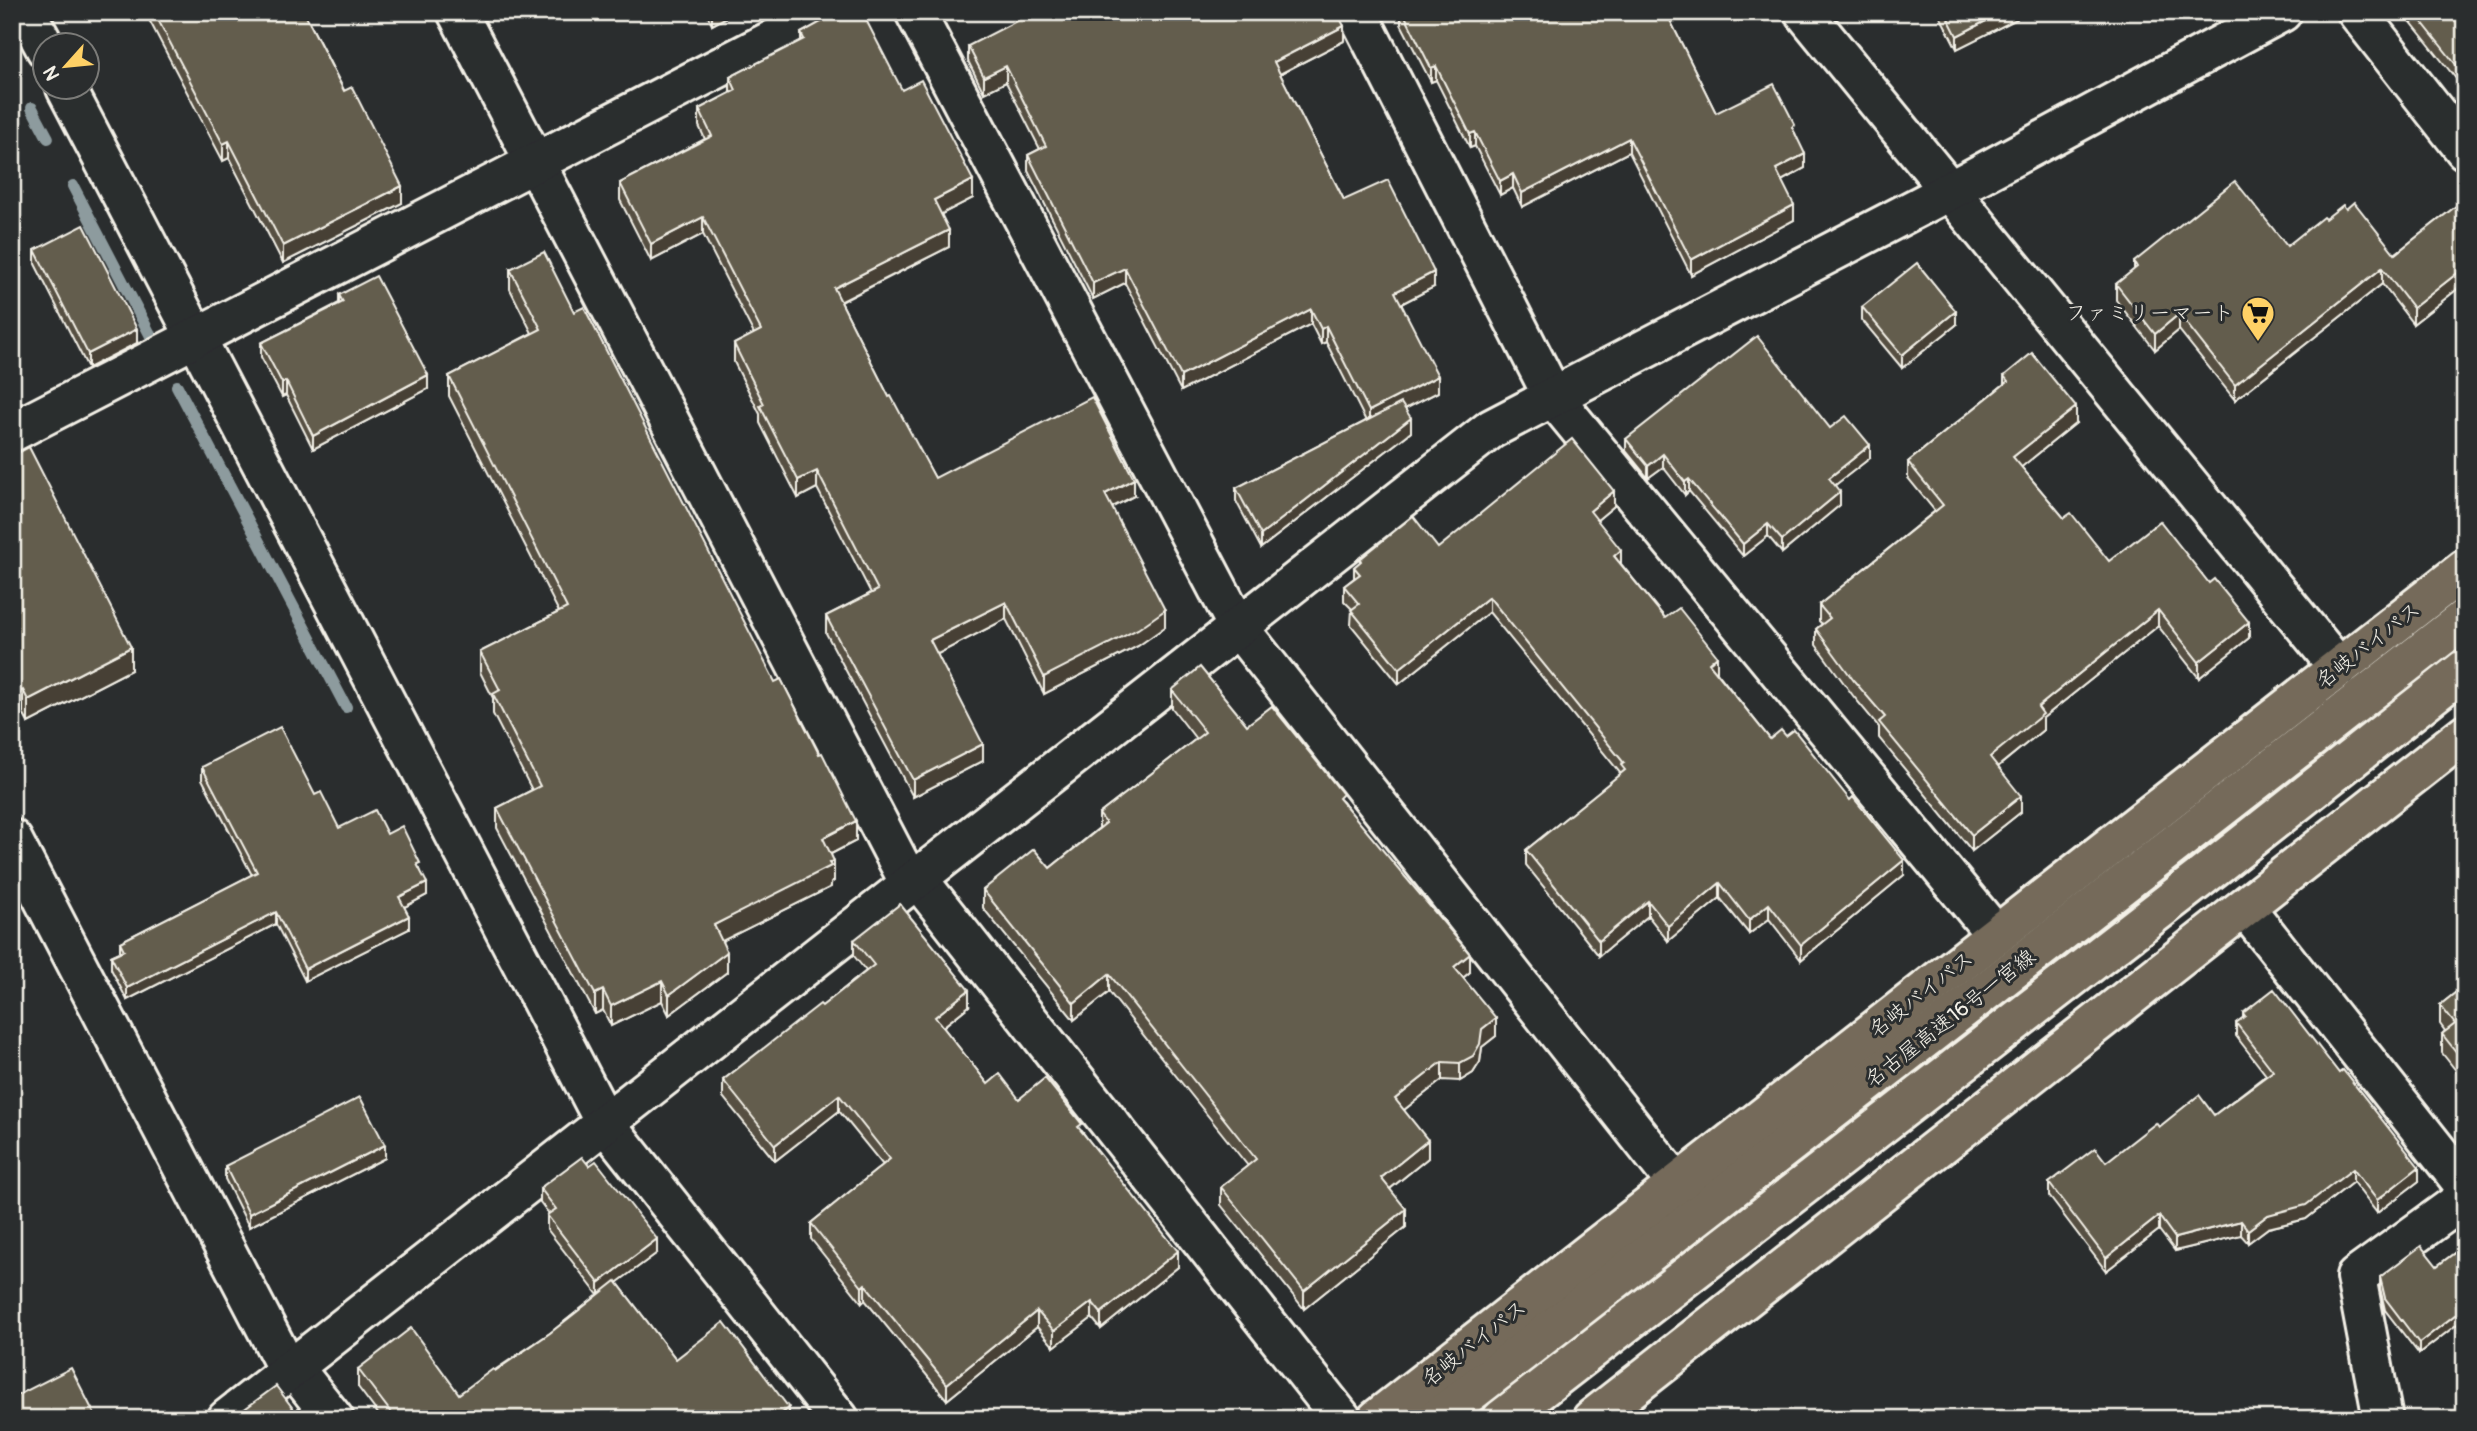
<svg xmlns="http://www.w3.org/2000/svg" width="2477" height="1431" font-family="Pangolin,'Klee One',sans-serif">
<rect width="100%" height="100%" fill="#2a2d2e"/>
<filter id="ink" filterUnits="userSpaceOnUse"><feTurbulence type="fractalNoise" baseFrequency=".0143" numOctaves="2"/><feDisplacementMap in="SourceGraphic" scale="14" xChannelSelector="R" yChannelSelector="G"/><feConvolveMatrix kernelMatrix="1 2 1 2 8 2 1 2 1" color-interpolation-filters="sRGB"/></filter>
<g filter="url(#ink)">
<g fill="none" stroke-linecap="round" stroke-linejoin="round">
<g stroke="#8d9b9e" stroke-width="12">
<polyline points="32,108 48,138"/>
<polyline points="73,186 153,340"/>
<polyline points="177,386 346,707"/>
</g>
<defs>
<g id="street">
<polyline points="26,12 46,49"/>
<polyline points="457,12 910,884"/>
<polyline points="915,12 1238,627 1677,1184"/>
<polyline points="1357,12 1553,397 1996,935"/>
<polyline points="1804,12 2339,668"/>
<polyline points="2357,12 2465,150"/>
<polyline points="66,88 605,1123 839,1419"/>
<polyline points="12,432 827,12"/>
<polyline points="12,839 288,1370"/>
<polyline points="917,878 1342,1419"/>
<polyline points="2250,914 2465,1186"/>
<polyline points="293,1367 334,1419"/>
<polyline points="2383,1419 2356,1277 2465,1198"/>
</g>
<polyline id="secondary" points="227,1419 1491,429 1951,190 2282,12"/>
<g id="highway">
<polyline points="1377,1419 2465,569"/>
<polyline points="1436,1419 2465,618"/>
<polyline points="1502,1419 2221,862 2465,669"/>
<polyline points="1592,1419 2465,734"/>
</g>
</defs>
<use href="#street" stroke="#f4f1e8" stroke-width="44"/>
<use href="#secondary" stroke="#f4f1e8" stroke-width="44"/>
<use href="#highway" stroke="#f4f1e8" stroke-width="44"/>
<use href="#street" stroke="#2a2d2e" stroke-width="38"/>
<use href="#secondary" stroke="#2a2d2e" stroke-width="38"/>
<use href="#highway" stroke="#746a5a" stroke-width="38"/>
</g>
<g fill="#565042" stroke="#f4f1e8" stroke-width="2">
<polygon points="145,12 304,12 402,203 283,263 229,158 223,161"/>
<polygon points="706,12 736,12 712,25"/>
<polygon points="1401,12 1666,12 1716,113 1795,133 1805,168 1781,181 1794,220 1691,275 1629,152 1522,207 1513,188 1500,195 1475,146 1470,148 1436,80 1431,82 1401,24"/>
<polygon points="1938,12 2017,12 2017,19 1957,49"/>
<polygon points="2403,12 2465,12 2465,90"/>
<polygon points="838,14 902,90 973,198 941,214 949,247 841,302 889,397 935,478 1134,496 1112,507 1165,627 1138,646 1044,694 1006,619 937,654 983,761 913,797 826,633 826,616 871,593 817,488 798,498 760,423 760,414 734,362 734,344 754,334 703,234 651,261 620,200 620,183 705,139 699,126 699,109 730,93 730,77 801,41 801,33"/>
<polygon points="1344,41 1280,74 1344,200 1434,287 1401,304 1438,392 1405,409 1411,432 1261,548 1236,501 1236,488 1366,421 1326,342 1321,344 1311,324 1181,391 1125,283 1093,299 1028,171 1028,155 1040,149 1006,82 984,93 968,61 968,46"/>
<polygon points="2465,199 2465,283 2413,324 2382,284 2235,400 2179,330 2155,350 2116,300 2116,284 2134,270 2134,262 2287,246 2325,219 2346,209 2395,254"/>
<polygon points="35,250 137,343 88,368 35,264"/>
<polygon points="510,269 574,312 856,841 831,854 834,881 831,883 831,887 722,941 727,972 669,1015 662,1001 611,1026 603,1010 595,1014 497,828 497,808 532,790 493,714 493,698 480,672 480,652 559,612 449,396 449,376 532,333 510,289"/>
<polygon points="339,295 428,389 313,449 286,395 282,397 261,357 261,343 339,303"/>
<polygon points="1862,307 1956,325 1902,368 1862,320"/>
<polygon points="2004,376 2076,423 2021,467 2064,518 2109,561 2249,638 2199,678 2158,626 2043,718 2043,730 1998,767 2021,812 1972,851 1879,738 1879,727 1854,697 1816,645 1816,629 1822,624 1819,621 1819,605 1935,511 1908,478 1908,462 2004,384"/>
<polygon points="1830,428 1870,458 1835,485 1840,505 1782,553 1768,536 1743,556 1689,491 1685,495 1663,467 1648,478 1626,451 1626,439"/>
<polygon points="12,456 131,670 28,723 23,713"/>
<polygon points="1614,506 1597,520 1621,564 1665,618 1717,671 1717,672 1770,739 1904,875 1801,960 1769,919 1749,934 1720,898 1668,941 1648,916 1599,956 1526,865 1526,850 1621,774 1489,612 1399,684 1351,625 1352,609 1344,601 1344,586 1354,578 1354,567 1360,562 1360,559 1438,548"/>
<polygon points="1172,690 1247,725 1343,802 1470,972 1463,978 1496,1036 1482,1047 1480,1062 1473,1073 1460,1081 1442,1080 1404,1110 1428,1158 1390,1189 1406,1227 1304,1309 1221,1205 1221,1187 1248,1166 1109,992 1074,1020 983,908 983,890 1050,868 1099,828 1099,814 1196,739 1172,708"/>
<polygon points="202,767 315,795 339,828 387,834 420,869 427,895 404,907 409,929 305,981 276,924 127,1000 111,969 111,956 120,952 120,942 252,875 202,779"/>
<polygon points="854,940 969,1006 943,1027 988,1084 1082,1131 1178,1267 1101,1329 1092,1318 1054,1347 1037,1327 947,1400 865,1300 862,1303 811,1239 811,1223 883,1165 839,1111 775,1161 723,1097 723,1080 822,1006 866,971 854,956"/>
<polygon points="2465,985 2465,1082 2442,1053 2442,1034 2445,1031 2440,1024 2440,1005"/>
<polygon points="2243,1013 2419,1181 2377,1213 2353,1182 2306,1219 2268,1228 2248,1243 2241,1235 2175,1251 2159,1230 2106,1271 2049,1196 2049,1183 2106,1162 2159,1127 2214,1115 2266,1075 2236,1036 2236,1023 2243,1018"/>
<polygon points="385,1158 249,1227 225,1179 225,1166"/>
<polygon points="589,1166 657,1253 617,1282 676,1359 789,1419 382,1419 358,1387 358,1369 459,1394 550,1333 598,1295 547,1229 547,1215 549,1214 540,1202 540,1188"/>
<polygon points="2465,1245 2465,1318 2419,1354 2385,1310 2380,1288 2380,1277 2437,1266"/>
</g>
<g fill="#464136" stroke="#f4f1e8" stroke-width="2">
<polygon points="712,12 736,12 712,25"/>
<polygon points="2003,12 2017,12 2017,19 1957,49 1957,36"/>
<polygon points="1344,26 1344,41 1274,77 1274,62"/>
<polygon points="1006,66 1006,82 984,93 984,77"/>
<polygon points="1436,66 1436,80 1431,82 1431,68"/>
<polygon points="1475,132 1475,146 1470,148 1470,134"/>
<polygon points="1629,138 1629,152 1522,207 1522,193"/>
<polygon points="229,141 229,158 223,161 223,144"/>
<polygon points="1805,154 1805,168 1776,184 1776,169"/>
<polygon points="1513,174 1513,188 1500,195 1500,181"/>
<polygon points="973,180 973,198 934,218 934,200"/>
<polygon points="402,186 402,203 283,263 283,246"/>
<polygon points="1794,205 1794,220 1691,275 1691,260"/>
<polygon points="703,217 703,234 651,261 651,244"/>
<polygon points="949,230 949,247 834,305 834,288"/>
<polygon points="16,241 16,255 12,257 12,243"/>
<polygon points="2465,267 2465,283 2413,324 2413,308"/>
<polygon points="1125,268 1125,283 1093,299 1093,283"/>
<polygon points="2382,268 2382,284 2235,400 2235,385"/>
<polygon points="1434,272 1434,287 1395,307 1395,292"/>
<polygon points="1311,309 1311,324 1181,391 1181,376"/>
<polygon points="1956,311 1956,325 1902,368 1902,355"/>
<polygon points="2179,314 2179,330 2155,350 2155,334"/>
<polygon points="1326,326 1326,342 1321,344 1321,329"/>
<polygon points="137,329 137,343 88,368 88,354"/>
<polygon points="428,375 428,389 313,449 313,436"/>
<polygon points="1438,376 1438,392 1369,427 1369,411"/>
<polygon points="286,381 286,395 282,397 282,383"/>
<polygon points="2076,407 2076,423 2013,474 2013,457"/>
<polygon points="1411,418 1411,432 1261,548 1261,535"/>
<polygon points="1870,445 1870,458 1829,490 1829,478"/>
<polygon points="1663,454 1663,467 1648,478 1648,466"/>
<polygon points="817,471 817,488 798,498 798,480"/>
<polygon points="1134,479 1134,496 1105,511 1105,494"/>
<polygon points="1689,479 1689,491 1685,495 1685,482"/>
<polygon points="1614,491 1614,506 1590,526 1590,511"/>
<polygon points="1840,492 1840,505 1782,553 1782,540"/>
<polygon points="1768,524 1768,536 1743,556 1743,544"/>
<polygon points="1621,550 1621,565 1614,556"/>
<polygon points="1489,597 1489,612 1399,684 1399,669"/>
<polygon points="1006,602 1006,619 930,658 930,640"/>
<polygon points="1165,610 1165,627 1138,646 1044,694 1044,677"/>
<polygon points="2158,610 2158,626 2043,718 2043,730 1990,773 1990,757 2038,707"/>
<polygon points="2249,622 2249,638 2199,678 2199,662"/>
<polygon points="131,647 131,670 28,723 28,700"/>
<polygon points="1717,656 1717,671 1709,678 1709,663"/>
<polygon points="23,690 23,713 12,719 12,695"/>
<polygon points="983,744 983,761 913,797 913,780"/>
<polygon points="2021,796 2021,812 1972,851 1972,835"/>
<polygon points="856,821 856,841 823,858 823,838"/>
<polygon points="1904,860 1904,875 1801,960 1801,945"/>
<polygon points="834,861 834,881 831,883 831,887 714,945 714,925"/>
<polygon points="427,883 427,895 399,910 399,897"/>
<polygon points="1720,883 1720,898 1668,941 1668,926"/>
<polygon points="1648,901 1648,916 1599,956 1599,941"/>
<polygon points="1769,904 1769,919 1749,934 1749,920"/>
<polygon points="276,912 276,924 127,1000 127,988"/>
<polygon points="409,916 409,929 305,981 305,969"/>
<polygon points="727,952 727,972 669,1015 669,995"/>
<polygon points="1470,954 1470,972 1454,985 1454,967"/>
<polygon points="1109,974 1109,992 1074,1020 1074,1003"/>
<polygon points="662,981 662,1001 611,1026 611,1006"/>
<polygon points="603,990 603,1010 595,1014 595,994"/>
<polygon points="969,990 969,1006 935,1033 935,1017"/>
<polygon points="1496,1018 1496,1036 1482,1047 1480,1062 1473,1073 1460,1081 1460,1063 1482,1029"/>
<polygon points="1442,1062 1442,1080 1395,1117 1395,1099"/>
<polygon points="839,1095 839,1111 775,1161 775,1145"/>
<polygon points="1428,1140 1428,1158 1381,1196 1381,1178"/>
<polygon points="385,1145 385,1158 249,1227 249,1214"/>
<polygon points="2419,1167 2419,1181 2377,1213 2377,1200"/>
<polygon points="2353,1169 2353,1182 2306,1219 2268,1228 2248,1243 2248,1230 2268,1215"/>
<polygon points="1406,1209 1406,1227 1304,1309 1304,1291"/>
<polygon points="2159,1216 2159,1230 2106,1271 2106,1258"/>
<polygon points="2241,1221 2241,1235 2175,1251 2175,1238"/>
<polygon points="657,1239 657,1253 599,1296 599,1283"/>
<polygon points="1178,1251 1178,1267 1101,1329 1101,1313"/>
<polygon points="865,1284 865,1300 862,1303 862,1287"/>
<polygon points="1092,1302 1092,1318 1054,1347 1054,1331"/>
<polygon points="2465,1307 2465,1318 2419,1354 2419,1343"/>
<polygon points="1037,1311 1037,1327 947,1400 947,1384"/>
<polygon points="789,1408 789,1419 774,1419"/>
</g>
<g fill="#645d4d" stroke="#f4f1e8" stroke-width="2">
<polygon points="154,12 304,12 344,91 352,87 402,186 283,246 229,141 223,144"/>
<polygon points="839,12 862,12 902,90 921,80 973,180 934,200 949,230 834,288 889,397 891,396 935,478 1092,397 1134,479 1105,494 1165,610 1138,629 1044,677 1006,602 930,640 983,744 913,780 826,616 878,590 817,471 798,480 760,406 764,404 734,344 761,330 703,217 651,244 620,183 712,136 699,109 736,90 730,77 804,39 801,33"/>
<polygon points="1034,12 1337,12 1344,26 1274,62 1344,200 1388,180 1434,272 1395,292 1438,376 1369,411 1326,326 1321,329 1311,309 1181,376 1125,268 1093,283 1028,155 1046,146 1006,66 984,77 968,46"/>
<polygon points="1403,12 1666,12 1716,113 1774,84 1795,125 1792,127 1805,154 1776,169 1794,205 1691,260 1629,138 1522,193 1513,174 1500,181 1475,132 1470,134 1436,66 1431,68"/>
<polygon points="1945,12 2003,12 1957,36"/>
<polygon points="2414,12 2465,12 2465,76"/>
<polygon points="2235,181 2287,246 2323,217 2325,219 2343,205 2346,209 2354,202 2395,254 2465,199 2465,267 2413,308 2382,268 2235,385 2179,314 2155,334 2116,284 2137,267 2134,262"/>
<polygon points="84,225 137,329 88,354 35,250"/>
<polygon points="12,234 16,241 12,243"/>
<polygon points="544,252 574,312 584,307 775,682 781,679 819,754 822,753 856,821 823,838 834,861 829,863 831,866 714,925 727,952 669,995 662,981 611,1006 603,990 595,994 497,808 540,786 493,694 500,690 480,652 567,608 449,376 541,329 510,269"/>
<polygon points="1917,263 1956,311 1902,355 1862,307"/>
<polygon points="376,276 428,375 313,436 286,381 282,383 261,343 343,302 339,295"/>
<polygon points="1757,336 1830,428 1846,416 1870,445 1829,478 1840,492 1782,540 1768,524 1743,544 1689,479 1685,482 1663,454 1648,466 1626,439"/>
<polygon points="2032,353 2076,407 2013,457 2064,518 2071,513 2109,561 2160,521 2209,583 2214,579 2249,622 2199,662 2158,610 2038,707 2043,714 1990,757 2021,796 1972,835 1879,722 1885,717 1854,681 1816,629 1830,618 1819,605 1943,505 1908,462 2008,381 2004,376"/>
<polygon points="1401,403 1411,418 1261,535 1236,488"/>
<polygon points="1572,439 1614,491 1590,511 1621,550 1614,556 1665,618 1679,608 1717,656 1709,663 1770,739 1781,730 1786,736 1794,730 1850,800 1853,797 1904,860 1801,945 1769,904 1749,920 1720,883 1668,926 1648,901 1599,941 1526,850 1625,770 1621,765 1624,763 1489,597 1399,669 1351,610 1359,604 1344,586 1360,574 1354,567 1361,561 1360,559 1413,516 1438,548"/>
<polygon points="29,447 131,647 28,700 23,690 12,695 12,456"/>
<polygon points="1200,667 1247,725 1272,706 1343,794 1339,798 1470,954 1454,967 1496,1018 1482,1029 1480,1044 1473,1056 1460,1063 1442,1062 1395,1099 1428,1140 1381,1178 1406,1209 1304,1291 1221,1187 1256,1159 1109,974 1074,1003 983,890 1034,849 1050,868 1106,823 1099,814 1205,732 1172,690"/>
<polygon points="280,727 315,795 321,792 339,828 375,810 387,834 402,826 420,863 417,864 427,883 399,897 409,916 305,969 276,912 127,988 111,956 124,950 120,942 257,872 202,767"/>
<polygon points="900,904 969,990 935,1017 988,1084 1000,1074 1019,1099 1045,1078 1082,1124 1078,1127 1178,1251 1101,1313 1092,1302 1054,1331 1037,1311 947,1384 865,1284 862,1287 811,1223 890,1159 839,1095 775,1145 723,1080 820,1004 822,1006 874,965 854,940"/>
<polygon points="2465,985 2465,1063 2442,1034 2455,1024 2440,1005"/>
<polygon points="2274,989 2339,1073 2343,1070 2419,1167 2377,1200 2353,1169 2306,1205 2268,1215 2248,1230 2241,1221 2175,1238 2159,1216 2106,1258 2049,1183 2095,1148 2106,1162 2156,1123 2159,1127 2199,1095 2214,1115 2273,1071 2236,1023 2245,1016 2243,1013"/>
<polygon points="360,1097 385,1145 249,1214 225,1166"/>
<polygon points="582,1157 589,1166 596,1161 657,1239 599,1283 547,1215 556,1209 540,1188"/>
<polygon points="2465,1245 2465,1307 2419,1343 2385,1298 2380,1277 2421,1246 2437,1266"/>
<polygon points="616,1281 676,1359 724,1322 789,1408 774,1419 396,1419 358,1369 411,1328 459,1394 493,1369 495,1371 550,1333"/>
<polygon points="71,1368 97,1419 12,1419 12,1398"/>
<polygon points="276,1386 301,1419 231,1419"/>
</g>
</g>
<defs>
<symbol id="supermarket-pin" viewBox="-11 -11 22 30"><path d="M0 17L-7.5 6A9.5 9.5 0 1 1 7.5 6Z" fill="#ffd166" stroke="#2a2d2e"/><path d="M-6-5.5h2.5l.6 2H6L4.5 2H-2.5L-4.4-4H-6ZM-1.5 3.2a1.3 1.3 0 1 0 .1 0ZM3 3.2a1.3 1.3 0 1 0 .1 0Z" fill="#111"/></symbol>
</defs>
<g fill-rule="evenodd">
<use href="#supermarket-pin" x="2239" y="294" width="38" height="52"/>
</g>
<g text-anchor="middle" stroke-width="6" stroke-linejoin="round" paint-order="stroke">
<g font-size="21" fill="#f4f1e8" stroke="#2a2d2e" text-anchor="end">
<text x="2234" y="320">ファミリーマート</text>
</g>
<g font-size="21" fill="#f4f1e8" stroke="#2a2d2e">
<text transform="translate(2368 645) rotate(-38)" y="7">名岐バイパス</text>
<text transform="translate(1921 994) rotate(-38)" y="7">名岐バイパス</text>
<text transform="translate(1950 1018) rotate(-38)" y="7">名古屋高速16号一宮線</text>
<text transform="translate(1474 1343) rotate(-38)" y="7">名岐バイパス</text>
</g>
</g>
<rect width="2477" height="1431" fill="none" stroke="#2a2d2e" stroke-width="42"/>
<rect x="21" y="21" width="2435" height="1389" fill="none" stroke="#f4f1e8" stroke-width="2.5" filter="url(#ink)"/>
<g transform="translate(66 66) rotate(243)"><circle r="33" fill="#2a2d2e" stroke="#7b7b78" stroke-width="2"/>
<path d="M0-5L12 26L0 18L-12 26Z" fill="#ffd166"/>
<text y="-10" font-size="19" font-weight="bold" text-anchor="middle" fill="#f4f1e8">N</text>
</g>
</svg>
